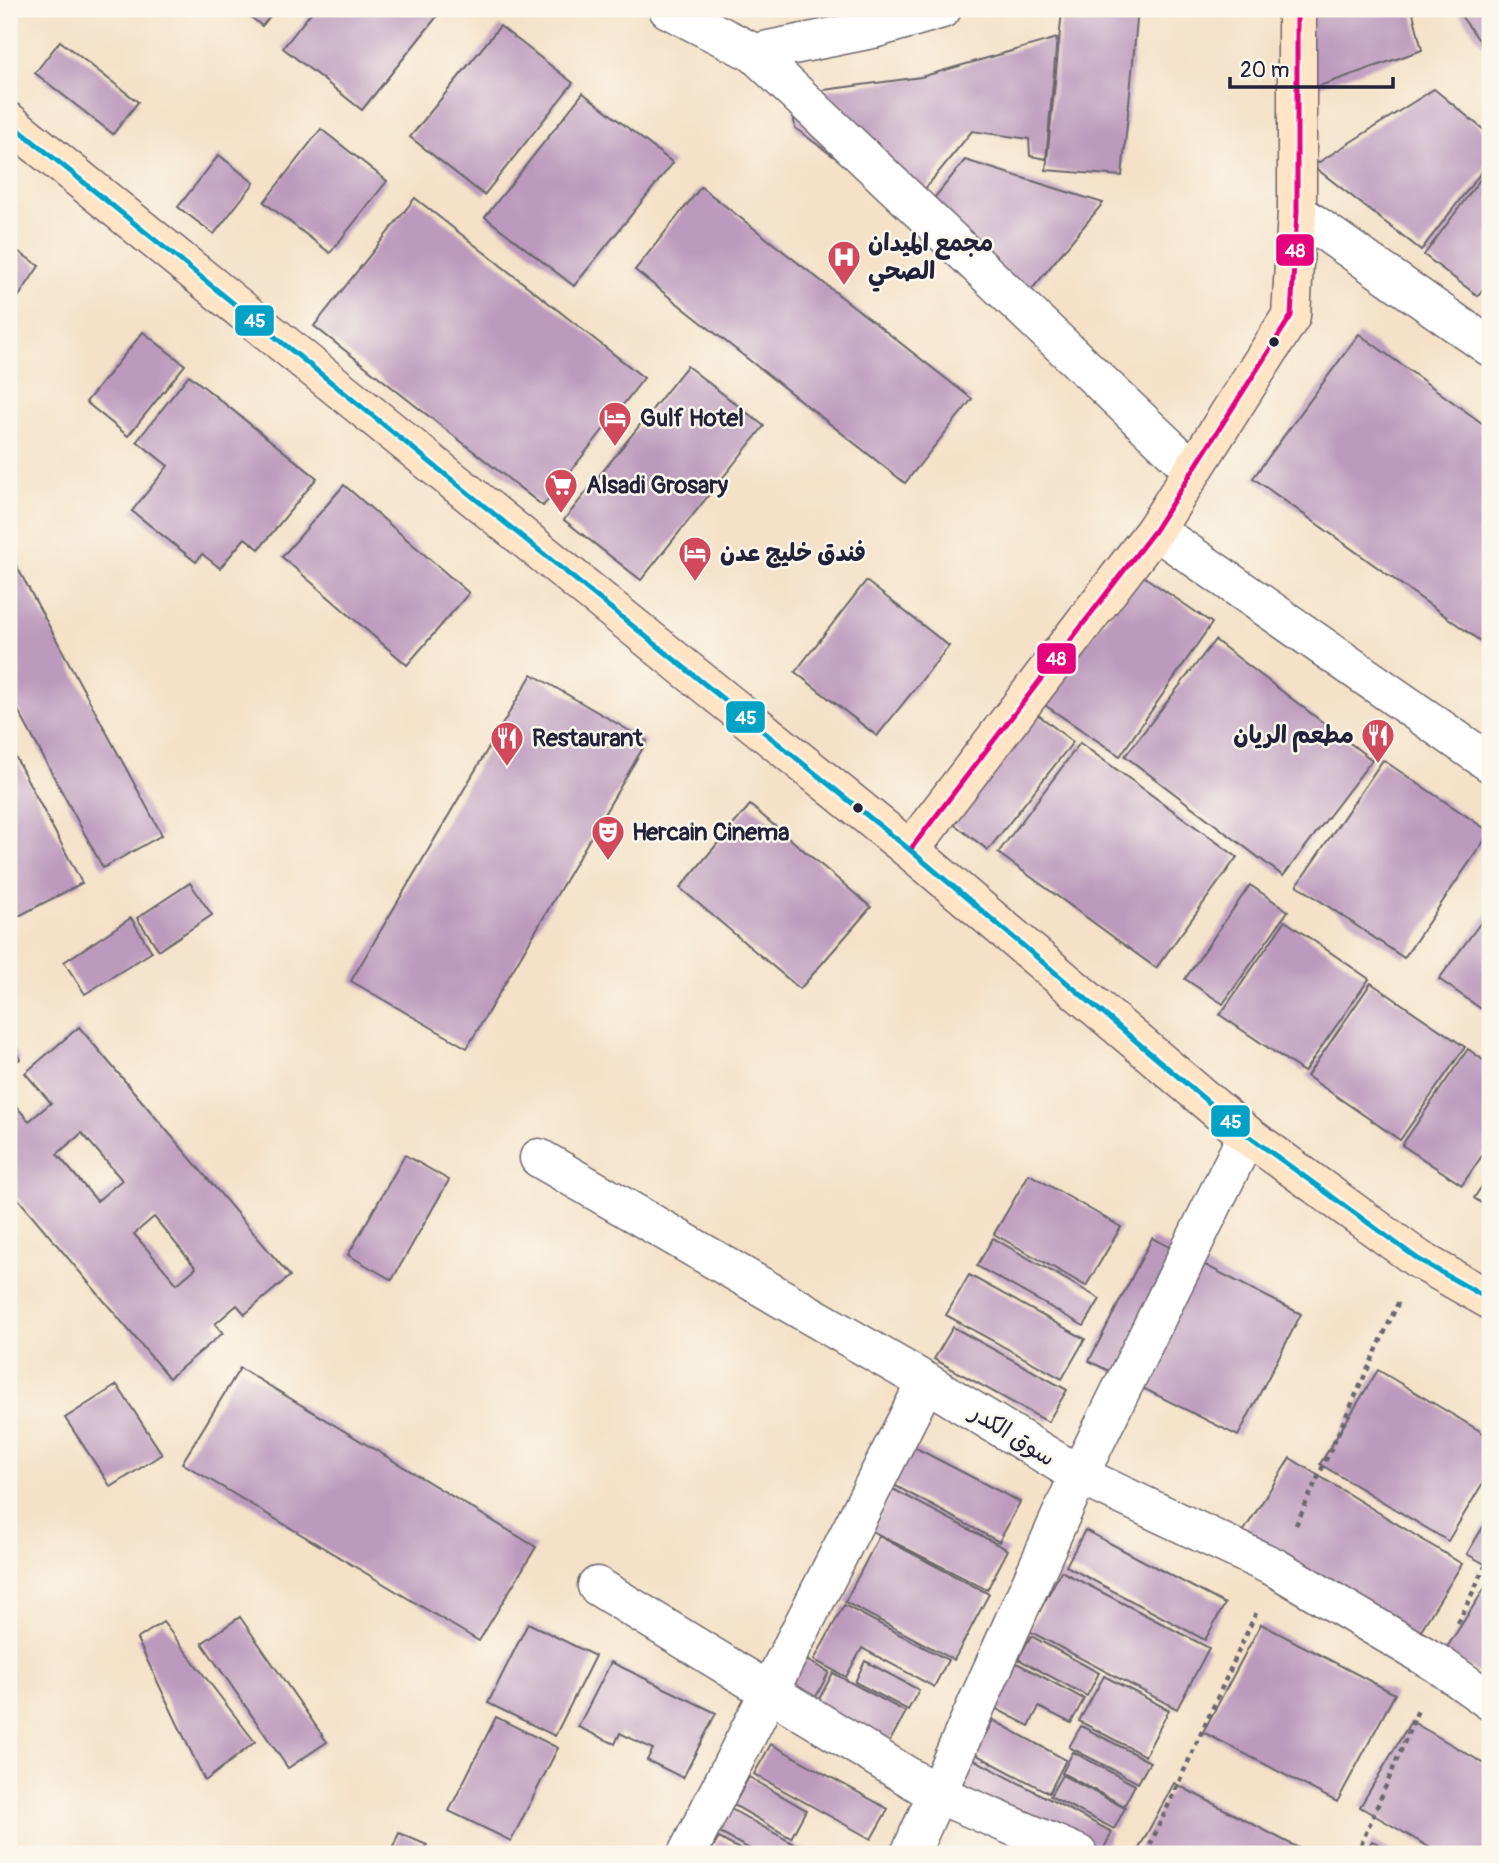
<svg xmlns="http://www.w3.org/2000/svg" width="1499" height="1863" font-family="Pangolin,'Playpen Sans Arabic',sans-serif">
<rect width="100%" height="100%" fill="#fbf7ec"/>
<filter id="ink" filterUnits="userSpaceOnUse"><feTurbulence type="fractalNoise" baseFrequency=".0143" numOctaves="2"/><feDisplacementMap in="SourceGraphic" scale="14" xChannelSelector="R" yChannelSelector="G"/><feConvolveMatrix kernelMatrix="1 2 1 2 8 2 1 2 1" color-interpolation-filters="sRGB"/></filter>
<filter id="wash" filterUnits="userSpaceOnUse"><feTurbulence type="fractalNoise" baseFrequency=".00686" numOctaves="4" result="noise"/><feDisplacementMap in="SourceGraphic" scale="28" xChannelSelector="R" yChannelSelector="G"/><feGaussianBlur stdDeviation="1.57" result="paint"/><feColorMatrix in="noise" values="0 0 0 0 0 0 0 0 0 0 0 0 0 0 0 0 0 1.4 0 .05"/><feComposite in="paint" operator="in"/></filter>
<g filter="url(#wash)">
<rect width="100%" height="100%" fill="#f4e1c7"/>
<g id="blocks">
<g fill="#bb9abd" fill-rule="evenodd">
<polygon points="241,9 276,9 262,26"/>
<polygon points="314,9 443,9 362,110 283,48"/>
<polygon points="1073,9 1138,9 1122,176 1046,170 1062,11"/>
<polygon points="1304,9 1412,9 1422,50 1302,92"/>
<polygon points="1456,9 1490,9 1490,55"/>
<polygon points="500,26 573,83 484,195 410,137"/>
<polygon points="1057,38 1046,159 1030,156 1029,139 972,131 907,211 795,128 792,104 809,92 921,77"/>
<polygon points="60,41 138,102 113,134 35,73"/>
<polygon points="1434,89 1490,135 1490,161 1421,250 1313,166"/>
<polygon points="583,93 673,163 574,286 485,217"/>
<polygon points="321,129 387,181 330,253 264,202"/>
<polygon points="219,155 254,183 214,234 178,207"/>
<polygon points="965,160 1103,203 1023,300 918,218"/>
<polygon points="1490,166 1490,280 1478,296 1424,255"/>
<polygon points="701,187 972,399 905,483 635,270"/>
<polygon points="415,198 644,378 543,506 314,326"/>
<polygon points="9,245 39,266 9,311"/>
<polygon points="143,332 185,365 128,436 86,402"/>
<polygon points="1359,334 1490,429 1490,648 1253,478"/>
<polygon points="687,366 764,426 641,580 564,520"/>
<polygon points="189,375 317,478 259,549 245,538 220,568 202,554 196,562 132,511 168,466 137,441"/>
<polygon points="344,485 469,593 407,665 282,557"/>
<polygon points="9,552 162,835 103,868 12,699 9,701"/>
<polygon points="1143,576 1212,623 1120,756 1036,699"/>
<polygon points="866,581 949,646 877,736 795,672"/>
<polygon points="1215,640 1372,760 1283,876 1125,756"/>
<polygon points="532,674 647,741 467,1048 351,981"/>
<polygon points="1032,710 1073,742 988,850 947,819"/>
<polygon points="1080,743 1237,857 1156,968 998,853"/>
<polygon points="9,745 82,883 17,917 9,902"/>
<polygon points="1383,760 1490,832 1404,958 1297,885"/>
<polygon points="750,805 871,907 800,989 680,888"/>
<polygon points="190,883 212,915 159,950 137,918"/>
<polygon points="1250,885 1288,911 1223,1004 1185,979"/>
<polygon points="1490,910 1490,1015 1439,979"/>
<polygon points="131,918 152,952 85,994 64,962"/>
<polygon points="1285,921 1369,979 1304,1072 1220,1015"/>
<polygon points="1371,983 1465,1047 1400,1140 1307,1076"/>
<path d="M79 1027 290 1276 245 1314 237 1305 215 1324 223 1333 169 1378 9 1188V1098L29 1121 51 1103 25 1073ZM82 1133 122 1180 97 1201 57 1154ZM154 1217 196 1268 177 1284 134 1234Z"/>
<polygon points="9,1043 20,1059 9,1067"/>
<polygon points="1468,1049 1490,1065 1490,1144 1462,1185 1402,1145"/>
<polygon points="405,1155 449,1180 392,1280 348,1255"/>
<polygon points="1029,1174 1121,1227 1086,1286 994,1234"/>
<polygon points="1490,1174 1490,1209 1474,1198"/>
<polygon points="993,1238 1100,1299 1084,1326 977,1266"/>
<polygon points="1152,1238 1301,1314 1238,1436 1089,1361"/>
<polygon points="969,1275 1085,1339 1062,1379 946,1315"/>
<polygon points="953,1327 1067,1390 1048,1422 934,1359"/>
<polygon points="240,1368 536,1547 479,1641 182,1463"/>
<polygon points="1378,1370 1490,1437 1490,1471 1448,1541 1320,1464"/>
<polygon points="117,1385 162,1454 111,1487 65,1418"/>
<polygon points="914,1447 1020,1502 999,1542 894,1485"/>
<polygon points="1290,1458 1462,1564 1413,1643 1240,1537"/>
<polygon points="893,1489 1008,1550 987,1590 872,1531"/>
<polygon points="1490,1515 1490,1567 1467,1554"/>
<polygon points="1085,1530 1225,1604 1205,1640 1066,1566"/>
<polygon points="879,1536 989,1594 954,1660 845,1602"/>
<polygon points="1061,1571 1209,1648 1177,1709 1029,1631"/>
<polygon points="1490,1580 1490,1680 1444,1652"/>
<polygon points="844,1605 948,1660 934,1687 862,1648 846,1677 814,1660"/>
<polygon points="240,1617 327,1742 288,1768 202,1643"/>
<polygon points="163,1622 255,1742 205,1781 137,1639"/>
<polygon points="528,1623 595,1656 555,1736 488,1703"/>
<polygon points="1261,1624 1395,1694 1337,1802 1203,1732"/>
<polygon points="1031,1636 1099,1673 1087,1696 1018,1659"/>
<polygon points="793,1653 829,1672 809,1710 773,1691"/>
<polygon points="1011,1660 1084,1699 1071,1723 1039,1707 1029,1726 987,1704"/>
<polygon points="865,1661 919,1690 908,1710 855,1682"/>
<polygon points="611,1662 716,1713 683,1778 647,1760 653,1749 620,1733 615,1744 578,1727"/>
<polygon points="833,1673 906,1712 885,1750 812,1712"/>
<polygon points="1104,1676 1169,1710 1145,1756 1079,1721"/>
<polygon points="496,1717 558,1748 511,1841 449,1811"/>
<polygon points="993,1720 1066,1760 1049,1793 975,1754"/>
<polygon points="1411,1721 1490,1767 1490,1854 1441,1854 1360,1807"/>
<polygon points="1081,1726 1150,1762 1138,1783 1069,1747"/>
<polygon points="771,1744 888,1809 871,1839 754,1774"/>
<polygon points="1073,1752 1135,1785 1124,1806 1062,1773"/>
<polygon points="973,1759 1112,1832 1101,1854 1086,1854 958,1787"/>
<polygon points="1062,1775 1125,1808 1114,1829 1050,1796"/>
<polygon points="749,1777 806,1810 791,1838 734,1805"/>
<polygon points="1174,1783 1310,1854 1136,1854"/>
<polygon points="731,1809 812,1854 759,1854 718,1832"/>
<polygon points="399,1833 427,1845 423,1854 390,1854"/>
<polygon points="719,1838 748,1854 709,1854"/>
<polygon points="1372,1841 1397,1854 1365,1854"/>
</g>
</g>
</g>
<g filter="url(#ink)">
<use href="#blocks" fill-opacity="0" stroke="#6c656c" stroke-width="2"/>
<g fill="none" stroke-linecap="round" stroke-linejoin="round">
<defs>
<g id="street">
<polyline points="668,9 754,53 873,29 942,9"/>
<polyline points="754,53 1192,469"/>
<polyline points="1297,212 1490,347"/>
<polyline points="1155,530 1490,763"/>
<polyline points="539,1158 926,1382 1079,1475 1276,1568 1438,1664 1490,1701"/>
<polyline points="597,1586 935,1793 1078,1854"/>
<polyline points="687,1854 926,1382"/>
<polyline points="910,1854 1079,1475 1247,1135"/>
</g>
<g id="secondary">
<polyline points="9,122 910,850 1247,1135 1418,1259 1490,1300"/>
<polyline points="910,850 1155,530 1291,316 1297,212 1297,9"/>
</g>
</defs>
<use href="#street" stroke="#6c656c" stroke-width="41"/>
<use href="#secondary" stroke="#6c656c" stroke-width="41"/>
<g stroke="#6c656c" stroke-width="4.5" stroke-dasharray="5 5" stroke-linecap="butt">
<polyline points="1296,1525 1399,1301"/>
<polyline points="1458,1623 1490,1556"/>
<polyline points="1146,1854 1256,1613"/>
<polyline points="1357,1854 1418,1710"/>
</g>
<use href="#street" stroke="#fff" stroke-width="38"/>
<use href="#secondary" stroke="#ffe4c6" stroke-width="38"/>
<defs>
<polyline id="bus-1" points="910,850 1155,530 1291,316 1297,212 1297,9"/>
<polyline id="bus-2" points="9,122 910,850 1247,1135 1418,1259 1490,1300"/>
</defs>
<use href="#bus-1" stroke="#fbf7ec" stroke-width="10"/>
<use href="#bus-2" stroke="#fbf7ec" stroke-width="10"/>
<use href="#bus-1" stroke="#e5007d" stroke-width="5"/>
<use href="#bus-2" stroke="#02a2c7" stroke-width="5"/>
</g>
</g>
<defs>
<symbol id="hospital-pin" viewBox="-11 -11 22 30"><path d="M0 17L-7.5 6A9.5 9.5 0 1 1 7.5 6Z" fill="#d1495b" stroke="#fbf7ec"/><path d="M-5-5h3v3.5h4V-5h3V5h-3V1.5h-4V5h-3Z" fill="#fff"/></symbol>
<symbol id="hotel-pin" viewBox="-11 -11 22 30"><path d="M0 17L-7.5 6A9.5 9.5 0 1 1 7.5 6Z" fill="#d1495b" stroke="#fbf7ec"/><path d="M-6-4.5h1.5V1H6V5H4.5V3h-9V5H-6ZM-4 0a1.8 1.8 0 1 1 3.6 0ZM.5 0V-2.5h3Q6-2.5 6 0Z" fill="#fff"/></symbol>
<symbol id="supermarket-pin" viewBox="-11 -11 22 30"><path d="M0 17L-7.5 6A9.5 9.5 0 1 1 7.5 6Z" fill="#d1495b" stroke="#fbf7ec"/><path d="M-6-5.5h2.5l.6 2H6L4.5 2H-2.5L-4.4-4H-6ZM-1.5 3.2a1.3 1.3 0 1 0 .1 0ZM3 3.2a1.3 1.3 0 1 0 .1 0Z" fill="#fff"/></symbol>
<symbol id="restaurant-pin" viewBox="-11 -11 22 30"><path d="M0 17L-7.5 6A9.5 9.5 0 1 1 7.5 6Z" fill="#d1495b" stroke="#fbf7ec"/><path d="M-5-6h1v4h1v-4h1v4h1v-4h1v5L-1.5 .5V6h-2V.5L-5-1ZM5-6V6H3V1.5H1.5Q1.5-4 5-6Z" fill="#fff"/></symbol>
<symbol id="theatre-pin" viewBox="-11 -11 22 30"><path d="M0 17L-7.5 6A9.5 9.5 0 1 1 7.5 6Z" fill="#d1495b" stroke="#fbf7ec"/><path d="M-5-5.5Q0-4 5-5.5V0Q5 5 0 6Q-5 5-5 0ZM-3.3-2.5H-1v1.5H-3.3ZM1-2.5H3.3v1.5H1ZM-2.8 1Q0 5.5 2.8 1Z" fill="#fff"/></symbol>
</defs>
<g fill-rule="evenodd">
<use href="#hospital-pin" x="825" y="238" width="38" height="52"/>
<use href="#hotel-pin" x="596" y="399" width="38" height="52"/>
<use href="#supermarket-pin" x="542" y="466" width="38" height="52"/>
<use href="#hotel-pin" x="676" y="534" width="38" height="52"/>
<use href="#restaurant-pin" x="1359" y="716" width="38" height="52"/>
<use href="#restaurant-pin" x="488" y="719" width="38" height="52"/>
<use href="#theatre-pin" x="589" y="813" width="38" height="52"/>
</g>
<g fill="#22223b" stroke="#fbf7ec" stroke-width="2.5">
<circle cx="1274" cy="342" r="6"/>
<circle cx="858" cy="808" r="6"/>
</g>
<g text-anchor="middle" stroke-width="5" stroke-linejoin="round" paint-order="stroke">
<g font-size="24" font-weight="bold" fill="#22223b" stroke="#fbf7ec" text-anchor="start">
<text x="868" y="251">مجمع الميدان<tspan x="868" dy="28">الصحي</tspan></text>
<text x="640" y="426">Gulf Hotel</text>
<text x="586" y="493">Alsadi Grosary</text>
<text x="720" y="561">فندق خليج عدن</text>
<text x="1354" y="743" text-anchor="end">مطعم الريان</text>
<text x="532" y="746">Restaurant</text>
<text x="632" y="840">Hercain Cinema</text>
</g>
<g font-size="24" fill="#22223b" stroke="#fbf7ec">
<text transform="translate(1013 1435) rotate(32)" y="8">سوق الكدر</text>
</g>
</g>
<g stroke="#fbf7ec" stroke-width="2.5">
<rect x="1275" y="233" width="40" height="34" rx="7" fill="#e5007d"/>
<rect x="234" y="304" width="41" height="33" rx="7" fill="#02a2c7"/>
<rect x="1036" y="642" width="41" height="33" rx="7" fill="#e5007d"/>
<rect x="725" y="700" width="41" height="34" rx="7" fill="#02a2c7"/>
<rect x="1210" y="1104" width="41" height="34" rx="7" fill="#02a2c7"/>
</g>
<g font-size="19" text-anchor="middle" font-weight="bold" fill="#fff">
<text x="1295" y="257">48</text>
<text x="255" y="327">45</text>
<text x="1056" y="665">48</text>
<text x="746" y="724">45</text>
<text x="1231" y="1128">45</text>
</g>
<rect width="1499" height="1863" fill="none" stroke="#fbf7ec" stroke-width="35"/>
<path d="M1230 77v10h163v-10" fill="none" stroke="#22223b" stroke-width="3.5"/>
<text x="1240" y="77" font-size="21" fill="#22223b" stroke="#fbf7ec" stroke-width="5" paint-order="stroke">20 m</text>
</svg>
